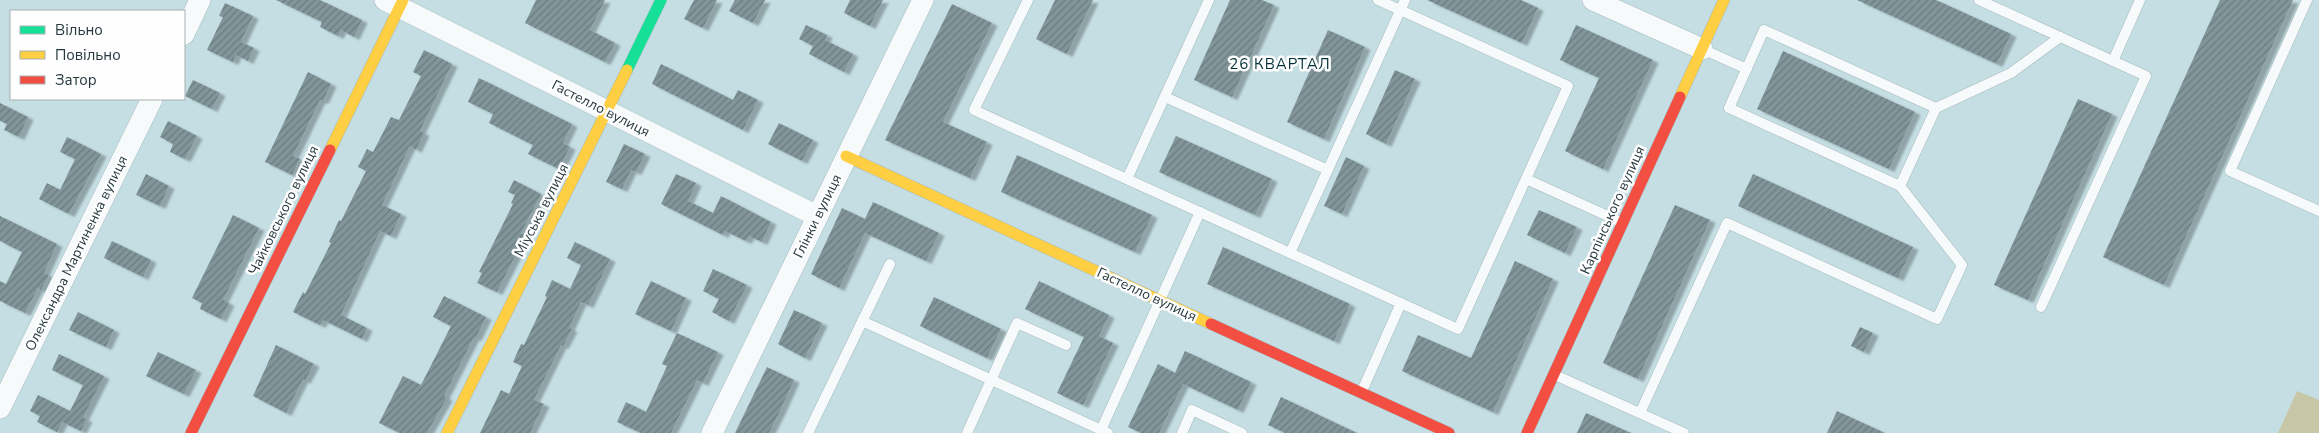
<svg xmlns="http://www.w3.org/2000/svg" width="2319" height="433" font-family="'Nunito Sans',sans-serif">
<defs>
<pattern id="building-hatch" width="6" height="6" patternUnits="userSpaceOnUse" patternTransform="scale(1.25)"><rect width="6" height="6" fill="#82969a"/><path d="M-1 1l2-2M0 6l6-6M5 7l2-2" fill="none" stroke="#6a7b7f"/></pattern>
<filter id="shadow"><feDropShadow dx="5.5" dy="3" stdDeviation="1" flood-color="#0004"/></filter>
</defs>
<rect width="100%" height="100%" fill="#c4dee3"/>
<polygon fill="#c7c7a8" points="2297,391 2319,400 2319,433 2278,433"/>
<g fill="url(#building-hatch)" filter="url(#shadow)">
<polygon points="276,0 320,0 362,20 354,37 341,30 338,36 320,27 322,22"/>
<polygon points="536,0 605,0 590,30 615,43 605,62 525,23"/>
<polygon points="694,0 717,0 703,28 684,19"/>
<polygon points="735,0 765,0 753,23 729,11"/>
<polygon points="850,0 883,0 870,26 844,13"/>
<polygon points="1055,0 1093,0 1067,54 1036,39"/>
<polygon points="1230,0 1262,0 1274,5 1232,97 1194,80"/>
<polygon points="1427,0 1521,0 1538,8 1522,43"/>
<polygon points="1857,0 1936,0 2011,34 1997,64"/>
<polygon points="2220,0 2293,0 2164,285 2103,257"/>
<polygon points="225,3 253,16 241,42 254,48 248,61 236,55 233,62 207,50 223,17 219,16"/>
<polygon points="952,4 992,23 943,122 987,142 970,178 885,140"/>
<polygon points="806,25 827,35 825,40 853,54 844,72 809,54 813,46 799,39"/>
<polygon points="1576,25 1653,60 1603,169 1565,151 1599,78 1560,60"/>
<polygon points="1328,30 1365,47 1324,139 1287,122"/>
<polygon points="424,50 452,64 420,131 424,133 416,150 410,146 382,205 401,214 391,236 380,231 341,315 367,328 362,339 323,320 320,325 293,312 303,292 305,294 331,243 329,242 339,220 341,221 366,171 358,167 367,149 373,152 391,117 399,120 421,76 413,72"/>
<polygon points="1783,51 1915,112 1889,169 1757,109"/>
<polygon points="661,64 733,100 738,90 758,100 743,130 652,84"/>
<polygon points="1395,70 1415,79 1386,144 1366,134"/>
<polygon points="308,72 331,84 323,101 320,100 293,156 300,159 292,175 265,162"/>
<polygon points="479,78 572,124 563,143 570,147 559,169 528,154 533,145 489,123 493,114 468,102"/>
<polygon points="193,80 220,93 212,109 185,96"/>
<polygon points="2078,99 2112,114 2028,300 1994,285"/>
<polygon points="0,103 28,117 19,137 4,130 7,124 0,121"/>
<polygon points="168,121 197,136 185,159 170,152 173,144 160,137"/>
<polygon points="779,123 813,140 802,161 768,144"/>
<polygon points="1176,136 1272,179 1255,215 1159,172"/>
<polygon points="67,137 101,154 69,214 39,199 47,183 60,190 75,159 60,152"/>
<polygon points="624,144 645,154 636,172 631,170 622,189 606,182"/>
<polygon points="1017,155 1152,215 1135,252 1001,192"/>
<polygon points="1346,157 1364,166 1342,214 1324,206"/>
<polygon points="146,174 169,186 160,206 136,195"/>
<polygon points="676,174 696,183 688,201 713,213 721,196 771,222 762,242 749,236 746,241 725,231 723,235 661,204"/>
<polygon points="1753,174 1913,247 1898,278 1738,206"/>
<polygon points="514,180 541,194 521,233 526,235 497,292 477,283 482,273 479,272 513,204 511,203 515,195 508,192"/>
<polygon points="873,202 939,233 926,261 865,233 839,288 811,274 842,208 865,219"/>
<polygon points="1675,205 1710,220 1638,379 1603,363"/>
<polygon points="1539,210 1577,227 1565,253 1527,235"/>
<polygon points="233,215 259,228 223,300 229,303 221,319 200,309 202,303 192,298"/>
<polygon points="0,216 57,244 44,273 49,275 41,290 38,288 25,313 0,301 0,281 6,284 22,252 0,241"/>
<polygon points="112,241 151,260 143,277 104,258"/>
<polygon points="575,242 610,259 588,305 581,302 569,328 572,329 563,346 561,345 534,400 544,404 530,433 480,433 501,390 509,394 522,366 513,362 521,344 524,345 547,297 545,296 552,280 570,289 581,265 567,258"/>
<polygon points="1223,247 1350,304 1334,341 1207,284"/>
<polygon points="1515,261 1553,279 1493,412 1402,371 1418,335 1471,358"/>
<polygon points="713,269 747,285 729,321 712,312 719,299 703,291"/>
<polygon points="651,281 686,298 671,331 635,314"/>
<polygon points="1039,281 1109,315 1099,336 1113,343 1083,405 1057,393 1084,337 1025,309"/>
<polygon points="444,296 486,317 476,338 474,337 444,396 447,398 427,433 400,433 379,423 403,376 421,385 451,326 433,317"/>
<polygon points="934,297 1001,329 987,358 920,326"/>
<polygon points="794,310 822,323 805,358 778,344"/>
<polygon points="78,312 114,330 106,347 69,330"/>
<polygon points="1860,327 1873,333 1864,352 1851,346"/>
<polygon points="677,333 718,352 703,383 697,380 671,433 641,433 617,422 626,402 646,412 667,366 662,364"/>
<polygon points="276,345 314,364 305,381 303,379 286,413 253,396"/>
<polygon points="1185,351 1251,382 1238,410 1183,384 1159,433 1141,433 1128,427 1158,364 1175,373"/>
<polygon points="158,352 196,370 184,394 146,376"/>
<polygon points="59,354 104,376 83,418 87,419 81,431 62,422 57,432 37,422 40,416 30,411 38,395 70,411 83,385 52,370"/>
<polygon points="767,367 794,380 780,411 769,433 735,433"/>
<polygon points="1281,397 1357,433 1285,433 1268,425"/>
<polygon points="1837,411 1885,433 1827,433"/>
<polygon points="1586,413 1631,433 1577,433"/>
</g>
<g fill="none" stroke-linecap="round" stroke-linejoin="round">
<defs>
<g id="lane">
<polyline points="1028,0 974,110 1458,329 1568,86 1378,0"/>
<polyline points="1979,0 2146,76 2041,307"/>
<polyline points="2307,0 2230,171 2319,211"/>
<polyline points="1702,49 1747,69"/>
<polyline points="2113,61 2140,0"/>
<polyline points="1165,97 1328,170"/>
<polyline points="1127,179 1209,0"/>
<polyline points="1526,179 1621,222"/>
<polyline points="1900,186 1936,108 2011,73 2060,37"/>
<polyline points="1290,253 1405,0"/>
<polyline points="862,321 1108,433"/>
<polyline points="1555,375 1684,433"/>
<polyline points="1362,391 1401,303"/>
<polyline points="1640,413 1727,223 1937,319 1962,265 1900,186 1729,108 1764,30 1936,108"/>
<polyline points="1101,430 1200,212"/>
<polyline points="808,433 890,264"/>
<polyline points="967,433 1017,323 1066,345"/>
<polyline points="1182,433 1192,410 1242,433"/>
</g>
<g id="street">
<polyline points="385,0 817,216"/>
<polyline points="1593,0 1702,49"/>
<polyline points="184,34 200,0"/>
<polyline points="0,408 152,99"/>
<polyline points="712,433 923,0"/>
</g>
<polyline id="fast" points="627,70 661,0"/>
<g id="slow">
<polyline points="1680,97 1724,0"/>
<polyline points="330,150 403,0"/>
<polyline points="846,156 1211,324"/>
<polyline points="447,433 627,70"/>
</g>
<g id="jam">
<polyline points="1211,324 1449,433"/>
<polyline points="191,433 330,150"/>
<polyline points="1527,433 1680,97"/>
</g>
</defs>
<use href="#lane" stroke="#a7bbbf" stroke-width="11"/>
<use href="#street" stroke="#a7bbbf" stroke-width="22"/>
<use href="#fast" stroke="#a7bbbf" stroke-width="12"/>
<use href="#slow" stroke="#a7bbbf" stroke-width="12"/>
<use href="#jam" stroke="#a7bbbf" stroke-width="12"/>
<use href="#lane" stroke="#f6fafb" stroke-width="10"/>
<use href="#street" stroke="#f6fafb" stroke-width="21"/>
<use href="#fast" stroke="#16e098" stroke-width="11"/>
<use href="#slow" stroke="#ffcf43" stroke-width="11"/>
<use href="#jam" stroke="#f24e42" stroke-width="11"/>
</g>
<g text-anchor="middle" stroke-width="5" stroke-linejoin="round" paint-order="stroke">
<g font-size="14" fill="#273a3e" stroke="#fefefe">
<text transform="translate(601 108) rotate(27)" y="5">Гастелло вулиця</text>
<text transform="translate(283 210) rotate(-64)" y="5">Чайковського вулиця</text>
<text transform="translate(541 210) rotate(-63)" y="5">Міуська вулиця</text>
<text transform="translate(1612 210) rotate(-66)" y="5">Карпінського вулиця</text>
<text transform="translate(817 216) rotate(-64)" y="5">Глінки вулиця</text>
<text transform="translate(76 253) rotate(-64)" y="5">Олександра Мартиненка вулиця</text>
<text transform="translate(1147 294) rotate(25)" y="5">Гастелло вулиця</text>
</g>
<g font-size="15" letter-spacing="1" fill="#003138" stroke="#fefefe">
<text x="1280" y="69">26 КВАРТАЛ</text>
</g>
</g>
<rect x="10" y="10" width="175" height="90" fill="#fefefe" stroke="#a8b0b1"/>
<rect x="20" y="26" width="25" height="8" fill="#16e098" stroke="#a8b0b1"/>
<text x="55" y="35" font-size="15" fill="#273a3e">Вільно</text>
<rect x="20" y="51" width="25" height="8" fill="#ffcf43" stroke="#a8b0b1"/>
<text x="55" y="60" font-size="15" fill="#273a3e">Повільно</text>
<rect x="20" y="76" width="25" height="8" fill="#f24e42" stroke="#a8b0b1"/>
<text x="55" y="85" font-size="15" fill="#273a3e">Затор</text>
</svg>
